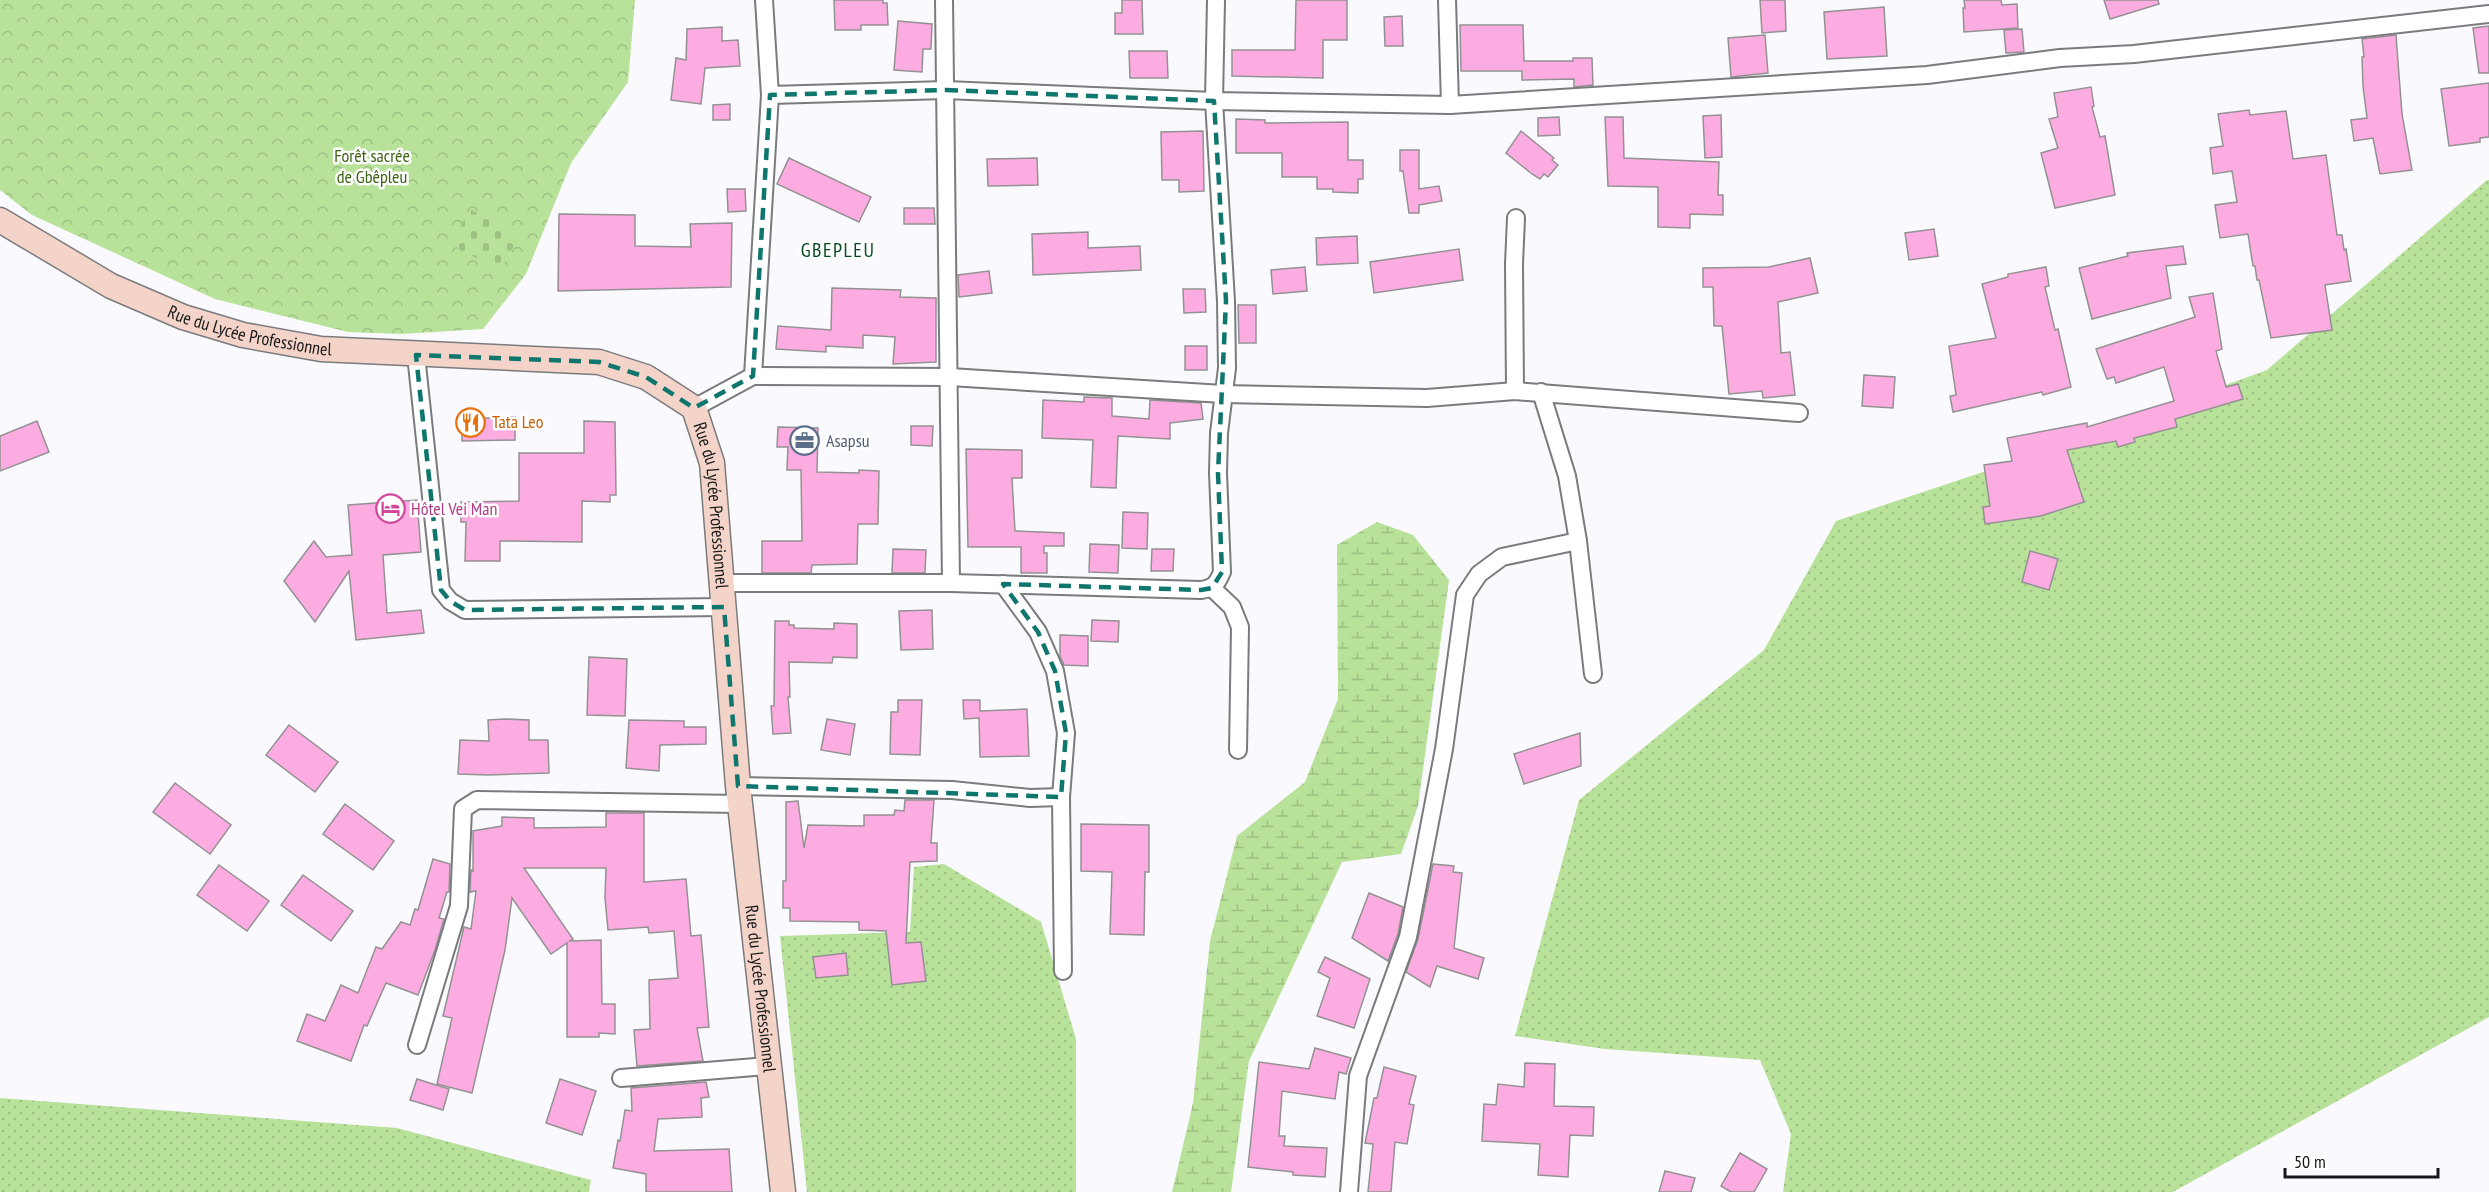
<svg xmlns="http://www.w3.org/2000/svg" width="2489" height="1192" font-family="'PT Sans Narrow',sans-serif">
<defs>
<pattern id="grass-dots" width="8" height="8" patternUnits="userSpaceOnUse" patternTransform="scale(1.5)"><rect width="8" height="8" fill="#b8e199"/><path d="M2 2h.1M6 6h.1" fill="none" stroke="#9dc083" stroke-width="1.8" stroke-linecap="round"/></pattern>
<pattern id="forest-crowns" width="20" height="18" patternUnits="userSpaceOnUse" patternTransform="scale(1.5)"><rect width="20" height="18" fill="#b8e199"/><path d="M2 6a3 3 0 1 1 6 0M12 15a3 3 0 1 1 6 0" fill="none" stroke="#9dc083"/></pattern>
<pattern id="wetland-marsh" width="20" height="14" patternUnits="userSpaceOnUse" patternTransform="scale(1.5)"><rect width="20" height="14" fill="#b8e199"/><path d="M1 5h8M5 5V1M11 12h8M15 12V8" fill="none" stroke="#9dc083"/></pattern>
<pattern id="cemetery-stones" width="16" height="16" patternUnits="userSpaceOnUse" patternTransform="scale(1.5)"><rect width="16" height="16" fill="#b8e199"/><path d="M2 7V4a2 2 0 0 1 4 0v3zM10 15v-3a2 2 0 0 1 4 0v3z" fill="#9dc083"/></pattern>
</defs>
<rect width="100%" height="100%" fill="#fafafe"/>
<g fill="url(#grass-dots)">
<polygon points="2487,180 2489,180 2489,1017 2173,1192 1783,1192 1791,1134 1760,1060 1605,1049 1515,1036 1579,800 1764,650 1836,521 2019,460 2267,370"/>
<polygon points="944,864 1041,922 1076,1039 1076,1192 807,1192 780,936 910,932 914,867"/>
<polygon points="0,1098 397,1128 591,1180 589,1192 0,1192"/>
</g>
<polygon fill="url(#forest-crowns)" points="0,0 635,0 628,82 571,163 526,274 483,329 401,334 348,332 215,299 32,215 0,190"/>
<polygon fill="url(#wetland-marsh)" points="1377,522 1413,535 1449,580 1418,806 1401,854 1342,862 1249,1061 1231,1192 1172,1192 1193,1103 1210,941 1237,836 1305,782 1338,699 1337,545"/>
<polygon fill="url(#cemetery-stones)" points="470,209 519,237 499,271 451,244"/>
<g fill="#fdace1" stroke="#949193" stroke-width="1.5">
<polygon points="834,0 883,0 883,3 887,3 888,25 861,25 861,30 835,30"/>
<polygon points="1122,0 1142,0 1143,34 1115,34 1115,13 1122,13"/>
<polygon points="1296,0 1347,0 1347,40 1323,40 1323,78 1232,76 1232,50 1295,50"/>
<polygon points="1760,0 1785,0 1786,31 1762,33"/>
<polygon points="1964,0 2001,0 2002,5 2017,4 2018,28 1964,32 1963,8 1965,8"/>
<polygon points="2104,0 2158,0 2159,4 2110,19"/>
<polygon points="1884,7 1887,56 1827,59 1824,12"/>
<polygon points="1402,16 1403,46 1385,46 1384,17"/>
<polygon points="898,21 932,24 931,49 923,49 922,72 894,70"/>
<polygon points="1460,25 1523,25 1524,61 1573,61 1573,58 1592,58 1593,85 1574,87 1574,79 1522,80 1522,71 1461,71"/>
<polygon points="2489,26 2489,73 2479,73 2473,28"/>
<polygon points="722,27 722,41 738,40 740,66 705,68 701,104 671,100 676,58 686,60 687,29"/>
<polygon points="2022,29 2024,52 2006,53 2004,30"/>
<polygon points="1765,35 1768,73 1731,77 1728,38"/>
<polygon points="2396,35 2402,114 2412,170 2380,174 2373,138 2354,141 2351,120 2367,118 2363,86 2362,57 2364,57 2362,39"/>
<polygon points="1129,51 1167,51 1168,78 1130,78"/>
<polygon points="2489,83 2489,137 2480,138 2480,142 2449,146 2441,89"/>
<polygon points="2091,87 2094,106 2092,107 2100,137 2105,136 2115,195 2055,208 2041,153 2058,148 2049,119 2058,117 2054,93"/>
<polygon points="730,104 730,120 713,120 713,105"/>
<polygon points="2249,110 2250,115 2286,111 2293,159 2326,155 2337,235 2342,235 2344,250 2346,249 2351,281 2325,285 2332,330 2271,338 2259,280 2257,280 2255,266 2253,266 2248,234 2220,238 2215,205 2237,202 2232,171 2213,174 2210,148 2223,146 2218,114"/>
<polygon points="1721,115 1722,157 1705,158 1703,116"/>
<polygon points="1559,117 1560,135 1538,136 1538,118"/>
<polygon points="1605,117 1623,117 1624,158 1719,162 1718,195 1723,195 1723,215 1690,214 1690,228 1658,227 1658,187 1608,186"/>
<polygon points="1236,119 1265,120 1265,123 1348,122 1348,160 1363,160 1363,179 1358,179 1358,193 1333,192 1333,189 1317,189 1317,177 1282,177 1282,153 1236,153"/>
<polygon points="1203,131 1204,191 1179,192 1179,180 1162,180 1161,132"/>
<polygon points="1521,131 1554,158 1552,160 1558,165 1548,177 1544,174 1540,179 1532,174 1506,153"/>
<polygon points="1400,150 1419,150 1419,189 1439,186 1442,201 1419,205 1419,213 1409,213 1403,171 1400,171"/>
<polygon points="789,158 871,197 859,222 777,184"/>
<polygon points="1037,158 1038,185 988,186 987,159"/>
<polygon points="727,189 745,189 746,211 728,212"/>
<polygon points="904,208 934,208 935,224 904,224"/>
<polygon points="559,214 635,215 635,246 691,247 690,224 732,223 731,287 558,291"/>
<polygon points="1934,229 1938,256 1909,260 1905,233"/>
<polygon points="1088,232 1088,248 1140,246 1141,270 1033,275 1032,234"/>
<polygon points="1357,236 1358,263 1317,265 1316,238"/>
<polygon points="2183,246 2186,264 2166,266 2171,298 2092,319 2079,268 2128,256 2127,253"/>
<polygon points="1459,249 1463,280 1374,293 1370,262"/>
<polygon points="1810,258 1818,293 1778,302 1781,353 1790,352 1795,395 1763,398 1762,391 1729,394 1722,326 1714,326 1713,287 1703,287 1703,268 1769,267"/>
<polygon points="1305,267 1307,291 1273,294 1271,270"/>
<polygon points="2046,267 2049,286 2045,287 2055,330 2058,329 2071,387 2043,395 2042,392 1953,412 1950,396 1956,395 1949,346 1996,338 1982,284 2008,277 2008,274"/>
<polygon points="989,271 992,293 959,297 958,275"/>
<polygon points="832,288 901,290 900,297 936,298 936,362 893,364 895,337 863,335 863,348 826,346 826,352 776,349 778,326 831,330"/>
<polygon points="1183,289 1205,289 1206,312 1184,313"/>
<polygon points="2213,293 2222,349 2216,351 2226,387 2238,384 2243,399 2175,419 2177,427 2134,438 2135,442 2118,447 2116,441 2067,450 2084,502 2041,516 1985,524 1983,507 1990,506 1984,465 2012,461 2007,438 2087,423 2087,427 2174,401 2164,367 2116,383 2114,377 2107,379 2096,349 2195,317 2189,297"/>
<polygon points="1238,305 1256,305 1256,343 1239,343"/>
<rect x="1185" y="346" width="22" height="24"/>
<polygon points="1864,375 1895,377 1893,408 1862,406"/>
<polygon points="1084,397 1112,398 1112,416 1149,419 1150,400 1201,403 1203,419 1170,423 1170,439 1118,436 1116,488 1091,487 1093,440 1042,438 1043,400 1084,402"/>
<polygon points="515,417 515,440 462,441 462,419"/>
<polygon points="37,421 49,452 0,471 0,436"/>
<polygon points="584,421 615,422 616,495 610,495 610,502 582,501 582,542 500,541 500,561 465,561 466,522 461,522 461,502 519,501 519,453 584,453"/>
<polygon points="911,426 933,426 932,446 911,445"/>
<polygon points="778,427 818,428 817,472 859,473 859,470 879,471 878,524 858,524 857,564 812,565 811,573 762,573 762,541 802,541 801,470 787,470 788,447 777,447"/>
<polygon points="966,449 1022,450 1022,478 1012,478 1015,531 1064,533 1064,546 1044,546 1044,553 1047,553 1047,573 1021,573 1021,547 968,547"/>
<polygon points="417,500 421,552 383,555 387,613 421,610 424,633 356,640 349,571 315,622 284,581 314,541 326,557 352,555 348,505"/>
<polygon points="1123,512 1148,513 1147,549 1122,548"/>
<polygon points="1090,544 1119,545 1118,573 1089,572"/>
<polygon points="893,549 926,550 925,573 892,573"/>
<polygon points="1152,549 1174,549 1173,571 1151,571"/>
<polygon points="2030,551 2058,559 2049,590 2022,582"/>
<polygon points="932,610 933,649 901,650 899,611"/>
<polygon points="1092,620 1119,621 1118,642 1091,641"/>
<polygon points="775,621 789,621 789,625 794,625 794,628 834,629 834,623 857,624 857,658 833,657 832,663 789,662 790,697 788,697 791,733 773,734 771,706 774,706"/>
<polygon points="1060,635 1088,636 1088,666 1064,665 1060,656"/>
<polygon points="589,657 627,659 625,716 587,715"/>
<polygon points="898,700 922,700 920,755 890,754 891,712 898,712"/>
<polygon points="963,700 980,700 980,711 1027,709 1029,756 980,757 979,718 964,719"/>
<polygon points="505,719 529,720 529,740 548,740 549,773 489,775 458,774 460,740 489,741 488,720"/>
<polygon points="827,719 855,724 850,755 821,750"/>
<polygon points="629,720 684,721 684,727 706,727 706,744 660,745 659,771 626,768"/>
<polygon points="289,725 338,762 315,792 266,755"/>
<polygon points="1580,733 1581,766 1524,784 1514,754"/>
<polygon points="175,783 231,825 210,854 153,812"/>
<polygon points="905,800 934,800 931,843 937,843 937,861 910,862 906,943 921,942 926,981 892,985 886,931 859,930 859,922 790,921 790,908 783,908 783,881 786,881 786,802 798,801 804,848 808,825 864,826 864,815 894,815 895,810 904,811"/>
<polygon points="345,804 394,841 373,870 323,834"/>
<polygon points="606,813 644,813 644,882 686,879 691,936 701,935 709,1027 697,1028 703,1061 637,1066 634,1030 650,1029 649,980 678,978 674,931 649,933 648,927 608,930 605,898 606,868 524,868 573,939 570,941 601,940 602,1004 615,1004 615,1034 599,1033 599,1037 567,1037 567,943 551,954 512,898 505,950 472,1093 437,1084 452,1018 443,1016 464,927 471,929 476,891 470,892 471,870 473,871 473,831 502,826 502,817 534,818 534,828 606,827"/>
<polygon points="1081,824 1149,825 1149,872 1145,872 1144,935 1110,934 1112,872 1081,871"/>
<polygon points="433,859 450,864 449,892 447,892 439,918 444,919 435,950 418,995 386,983 367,1026 364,1025 351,1061 297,1041 307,1014 325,1021 341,985 358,993 376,947 382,949 401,922 410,925 415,909 418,910"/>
<polygon points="1433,864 1454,866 1453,872 1462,873 1454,948 1484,958 1478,979 1437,966 1430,987 1406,972 1418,939"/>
<polygon points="219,865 269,901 247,931 197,895"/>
<polygon points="303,875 353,911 331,941 281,905"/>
<polygon points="1369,893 1403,907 1398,934 1388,961 1352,938"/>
<polygon points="846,953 848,975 816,978 813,957"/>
<polygon points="1325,957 1370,979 1354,1028 1317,1016 1330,978 1318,972"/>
<polygon points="1315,1048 1351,1058 1346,1074 1339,1072 1335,1099 1282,1091 1279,1136 1285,1136 1284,1146 1327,1148 1325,1177 1293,1175 1293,1172 1248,1167 1259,1062 1309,1069"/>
<polygon points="1525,1063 1555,1064 1554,1106 1594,1107 1593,1136 1570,1135 1568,1177 1538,1175 1540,1144 1482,1141 1484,1104 1496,1105 1498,1084 1524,1087"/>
<polygon points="1384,1067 1416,1076 1409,1104 1414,1105 1407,1144 1395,1142 1391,1192 1368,1192 1373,1144 1365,1143 1374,1098 1377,1098"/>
<polygon points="417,1079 449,1089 443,1110 410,1100"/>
<polygon points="560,1079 596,1091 582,1135 546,1123"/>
<polygon points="706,1082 709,1097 701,1098 702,1117 658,1119 654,1151 729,1149 732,1192 646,1192 646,1174 613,1168 618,1140 620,1141 625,1110 632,1111 631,1088"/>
<polygon points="1740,1153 1767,1169 1754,1192 1731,1192 1721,1186"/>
<polygon points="1665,1171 1695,1178 1691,1192 1659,1192"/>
</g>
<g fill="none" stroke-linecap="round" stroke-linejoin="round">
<defs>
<g id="street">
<polyline points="944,0 951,583"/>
<polyline points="1447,0 1450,105"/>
<polyline points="770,95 946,90 1214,101 1450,105 1927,75 2060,58 2134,54 2489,14"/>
<polyline points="416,355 441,590 450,601 465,610 724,607"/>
<polyline points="753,376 770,95 764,0"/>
<polyline points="1515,391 1514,264 1516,218"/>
<polyline points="1541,392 1567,476 1578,541 1593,674"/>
<polyline points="694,408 753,376 950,377 1223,394 1427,398 1515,391 1799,413"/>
<path d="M722 583H951L1201 590C1214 588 1217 584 1222 572L1218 473 1219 433 1227 368 1226 301 1214 101 1216 0"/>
<polyline points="1003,584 1038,632 1055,671 1066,733 1061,797 1063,971"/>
<polyline points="1212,588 1232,607 1240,627 1238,750"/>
<polyline points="738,786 952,790 1030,798 1061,797"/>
<polyline points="417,1045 459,906 463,809 477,800 740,804"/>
<polyline points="621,1078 768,1066"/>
<polyline points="1349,1192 1358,1076 1408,937 1444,749 1465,595 1479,574 1502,557 1578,541"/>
</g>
<g id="secondary">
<path id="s1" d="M0 220 111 286 183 317 243 335 321 349 599 362 646 377 694 408 712 463 738 786 783 1192"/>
</g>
</defs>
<use href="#street" stroke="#7a7b7d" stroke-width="20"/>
<use href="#secondary" stroke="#7a7b7d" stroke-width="27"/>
<use href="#street" stroke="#fff" stroke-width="16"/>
<use href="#secondary" stroke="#f4d4c8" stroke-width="24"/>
</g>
<path fill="none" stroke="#0f766e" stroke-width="4.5" stroke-dasharray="12 8" stroke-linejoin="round" d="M946 90 1214 101 1226 301 1218 473 1222 572 1212 588 1201 590 1003 584 1038 632 1055 671 1066 733 1061 797 738 786 724 607 465 610 450 601 441 590 416 355 599 362 646 377 694 408 753 376 770 95Z"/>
<defs>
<symbol id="restaurant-ring" viewBox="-11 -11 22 22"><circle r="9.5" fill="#fff" stroke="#e8710a" stroke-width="1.5"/><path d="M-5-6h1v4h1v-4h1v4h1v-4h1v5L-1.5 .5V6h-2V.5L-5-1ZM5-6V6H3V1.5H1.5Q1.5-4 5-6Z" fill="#e8710a"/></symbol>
<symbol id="office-ring" viewBox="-11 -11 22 22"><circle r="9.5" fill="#fff" stroke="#5c6f8a" stroke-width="1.5"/><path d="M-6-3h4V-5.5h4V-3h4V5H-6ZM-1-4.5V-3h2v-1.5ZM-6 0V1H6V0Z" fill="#5c6f8a"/></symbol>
<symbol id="hotel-ring" viewBox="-11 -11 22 22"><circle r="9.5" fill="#fff" stroke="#d1479c" stroke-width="1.5"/><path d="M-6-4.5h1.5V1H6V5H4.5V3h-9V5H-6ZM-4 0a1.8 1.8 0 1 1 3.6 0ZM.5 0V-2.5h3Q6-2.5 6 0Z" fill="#d1479c"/></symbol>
</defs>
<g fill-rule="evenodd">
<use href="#restaurant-ring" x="454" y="406" width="33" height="33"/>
<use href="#office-ring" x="788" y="424" width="33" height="33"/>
<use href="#hotel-ring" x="374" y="492" width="33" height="33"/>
</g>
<g text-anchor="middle" stroke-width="5" stroke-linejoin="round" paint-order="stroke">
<g font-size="18" fill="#3c6312" stroke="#fff">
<text x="372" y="162">Forêt sacrée<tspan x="372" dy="21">de Gbêpleu</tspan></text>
</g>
<g font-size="18" fill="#181819" stroke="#fff">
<text dy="6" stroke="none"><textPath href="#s1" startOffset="276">Rue du Lycée Professionnel</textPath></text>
<text dy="6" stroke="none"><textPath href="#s1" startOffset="834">Rue du Lycée Professionnel</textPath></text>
<text dy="6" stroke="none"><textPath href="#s1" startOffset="1320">Rue du Lycée Professionnel</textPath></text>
</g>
<g font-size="18" fill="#c56008" stroke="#fff" text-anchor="start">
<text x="492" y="428">Tata Leo</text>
</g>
<g font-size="18" fill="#4e5e75" stroke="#fff" text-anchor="start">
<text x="826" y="447">Asapsu</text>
</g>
<g font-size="18" fill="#b23c85" stroke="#fff" text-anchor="start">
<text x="411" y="515">Hôtel Vei Man</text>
</g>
<g font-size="20" letter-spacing="1.5" fill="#064c1e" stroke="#fff">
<text x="838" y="257">GBEPLEU</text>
</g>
</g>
<path d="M2285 1168v9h153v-9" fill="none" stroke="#181819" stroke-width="3"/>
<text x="2294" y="1168" font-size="18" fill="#181819" stroke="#ffffff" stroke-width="4.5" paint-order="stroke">50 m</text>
</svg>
